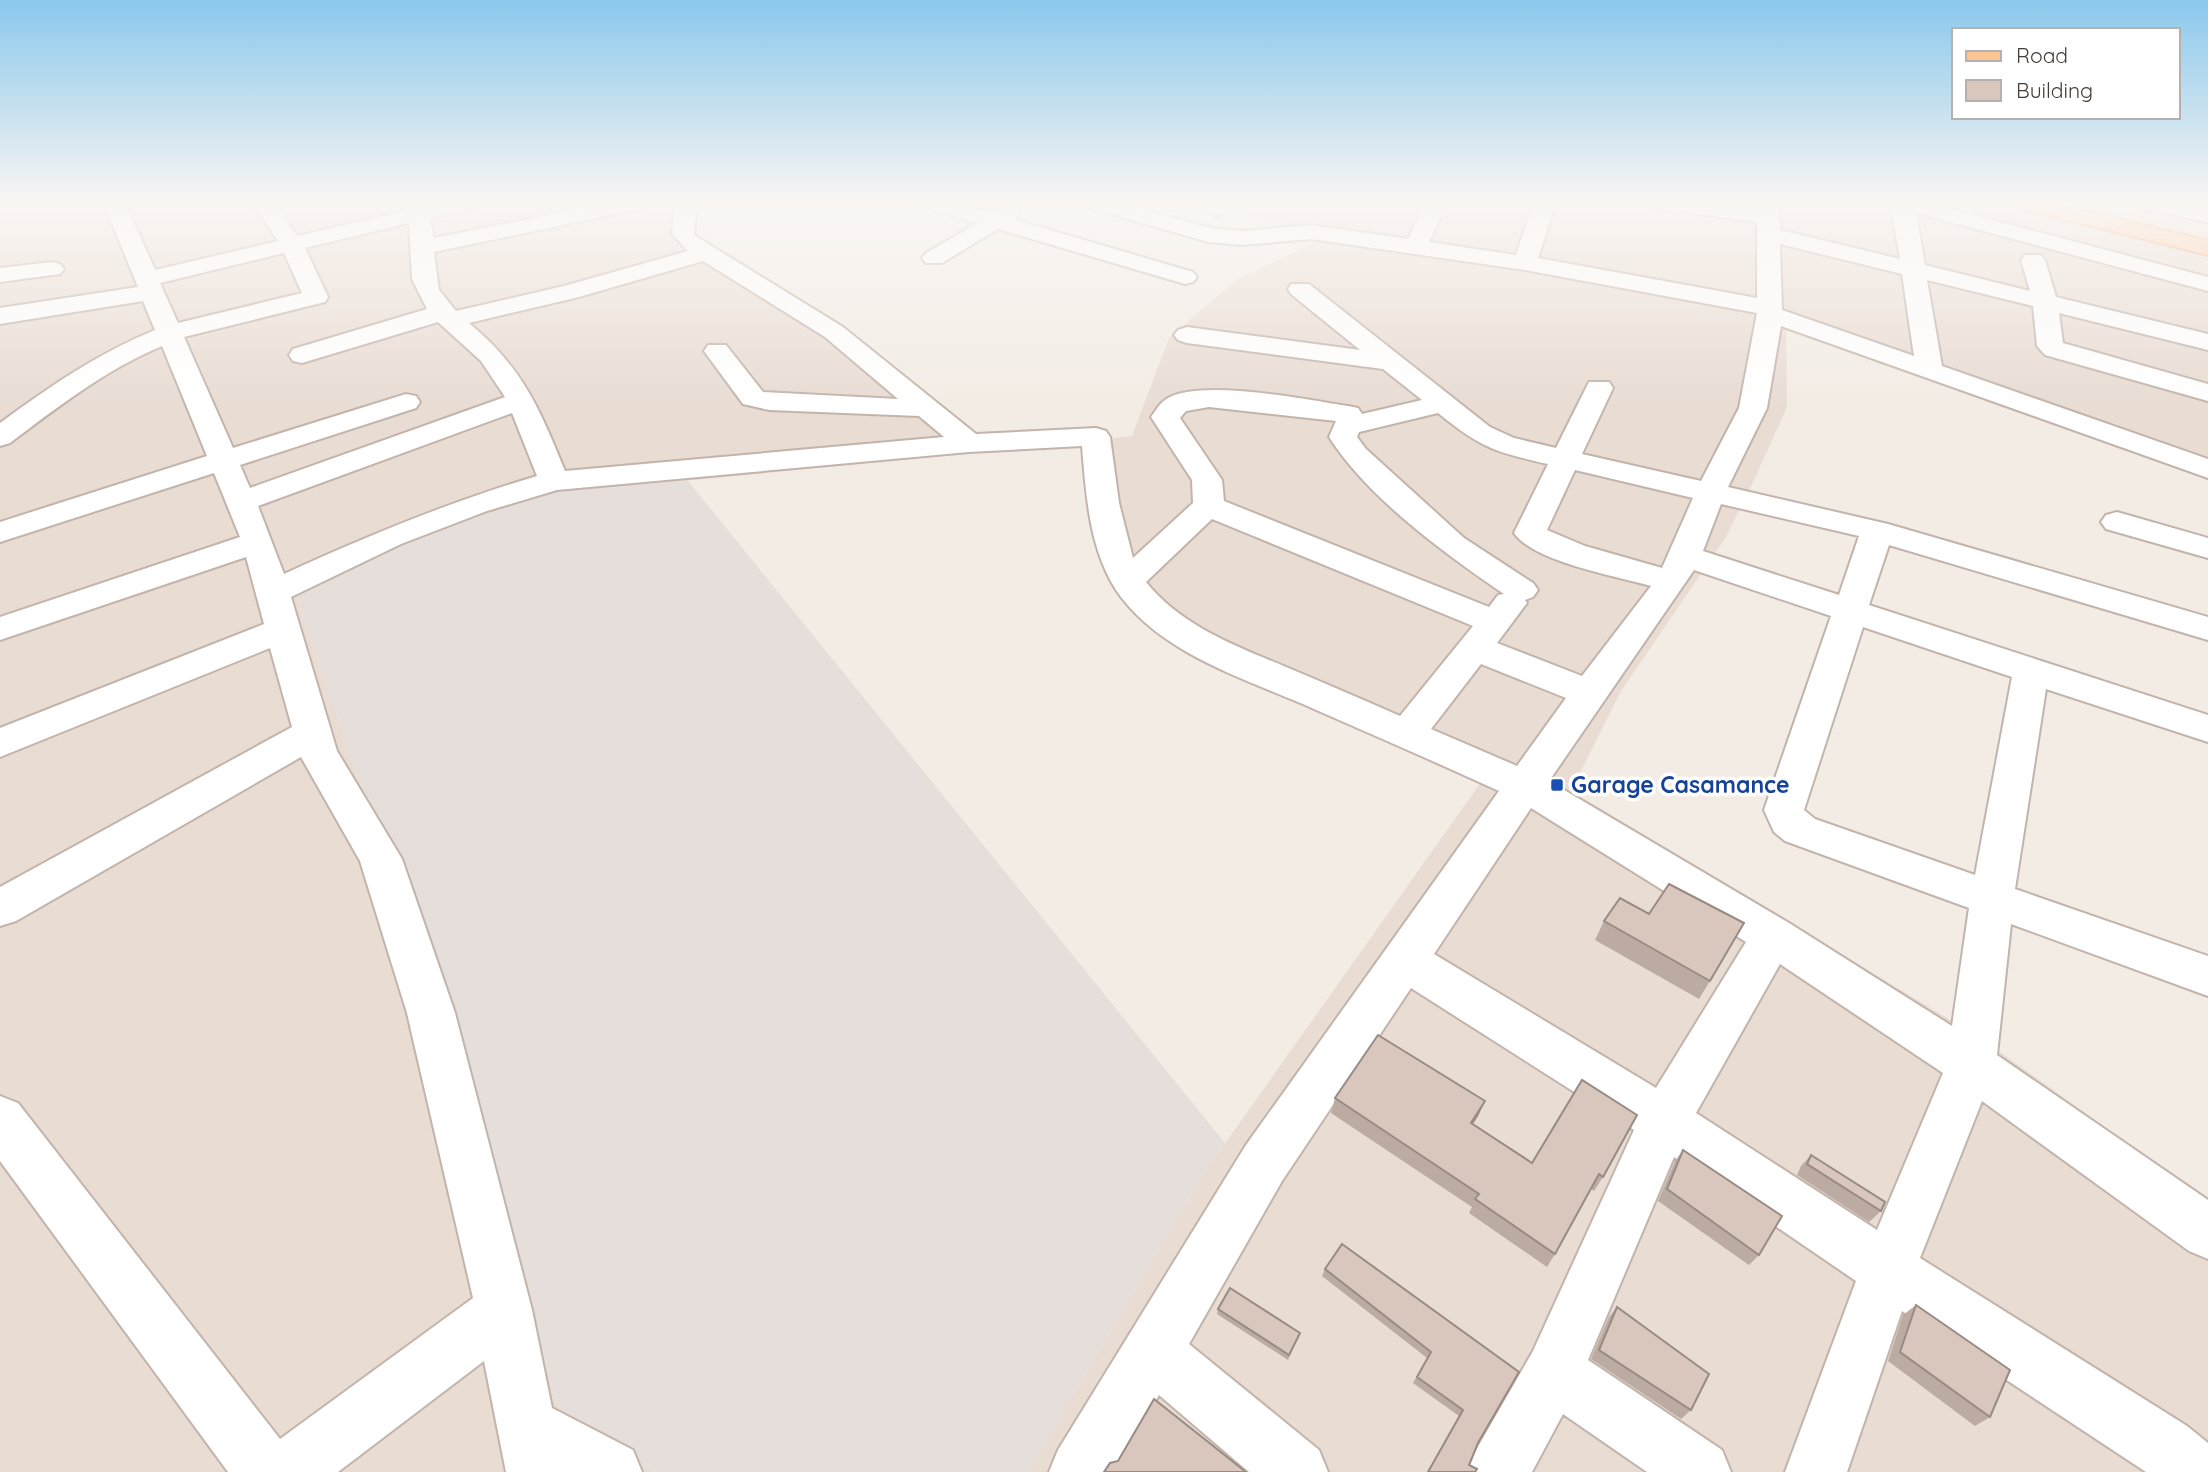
<svg xmlns="http://www.w3.org/2000/svg" width="2208" height="1472" font-family="Quicksand,sans-serif">
<rect width="100%" height="100%" fill="#f3ece5"/>
<g fill="#e8dcd3">
<polygon points="0,202 692,202 692,234 849,337 971,453 611,488 528,493 294,589 461,1077 561,1418 656,1472 0,1472"/>
<polygon points="1185,202 2208,202 2208,480 1786,325 1787,407 1753,482 1726,537 1621,691 1571,791 1982,1039 2208,1201 2208,1472 1028,1472 1202,1176 1484,778 1134,609 1101,559 1092,519 1083,442 1132,436 1169,338 1236,280 1317,241 1305,228"/>
</g>
<polygon fill="#e6deda" points="688,481 1225,1143 1202,1176 1028,1472 656,1472 561,1418 461,1077 294,589 404,537 528,493"/>
<g fill="none" stroke-linecap="round" stroke-linejoin="round">
<defs>
<g id="minor">
<path d="M103 202H125L155 270 278 241 252 202H274L297 236 405 211 399 202H421L424 207 445 202H482L479 207 430 218 434 238 614 202H655L644 208 434 252 439 290 456 311 564 286 688 251 672 234 675 202H697L694 234 697 237 843 327 976 434 1096 428 1106 431 1110 437 1119 503 1133 558 1193 503 1192 480 1151 417C1155 412 1159 404 1165 400 1196 377 1309 400 1348 406L1358 408 1362 414 1422 400 1383 369 1187 343 1178 340 1174 335 1178 330 1187 327 1360 350 1291 294 1288 289 1291 284H1309L1490 427 1514 438 1556 448 1589 382H1609L1613 388 1582 454 1701 481 1739 408 1757 313 1525 270 1311 239 1243 245 1208 242 1087 207 1084 202H1117L1210 228 1243 231 1311 225 1408 239 1426 202H1448L1429 242 1516 255 1534 202H1556L1538 258 1757 298V222L1655 208 1647 207 1644 202H1701L1757 209V202H1779L1780 230 1900 259 1890 202H1925L2208 277V291L1916 213 1925 265 2030 291 2021 260 2025 255H2041L2045 260 2056 297 2208 334V350L2059 313 2063 343 2208 384V401L2045 355 2037 346 2033 306 1927 280 1942 366 2208 459V478L1781 326 1767 408 1728 487 1888 524 2208 617V640L1889 545 1869 605 2208 715V742L2046 689 2015 889 2208 956V996L2011 924 1997 1055 2208 1200V1259L2189 1251 1982 1101 1920 1258 2187 1426 2208 1443V1472H2146L1902 1311 1847 1472H1785L1856 1281 1674 1157 1588 1360 1722 1450 1731 1472H1647L1563 1414 1532 1472H1467L1476 1450 1533 1351 1634 1130 1411 988 1282 1181 1189 1344 1319 1450 1328 1472H1249L1159 1395 1115 1472H1049L1058 1450 1246 1145 1499 791C1438 763 1376 736 1314 709 1247 679 1159 654 1116 590 1089 547 1086 495 1082 446L969 452 557 490 487 511 401 544 291 597 337 751 402 859 455 1013 532 1310 552 1408 633 1450 642 1472H506L484 1361 338 1472H228L0 1161V1096L18 1103 280 1439 473 1298 407 1013 360 861 301 757 16 921 0 926V887L292 727 270 648 0 757V728L264 624 246 557 0 640V617L240 537 214 473 0 542V522L207 456 162 346C105 370 59 406 10 443L0 446V423C52 385 95 355 155 330L143 301 0 324V308L138 287ZM409 223 412 279 427 309 293 349 289 355 293 361 302 363 438 322 481 361 505 397 250 488 240 465 416 408 420 402 416 396 406 394 233 448 184 337 325 302 328 297 305 248ZM1780 244 1902 274 1914 356 1782 310ZM284 253 302 293 178 323 160 283ZM703 261 825 337 898 399 763 392 726 345H708L704 351 743 404 769 410 919 416 944 437 565 471C539 408 523 368 469 323L579 297ZM1209 407 1336 421 1329 437C1368 498 1444 553 1504 594L1498 595 1489 607 1224 501 1222 480 1180 418 1186 411ZM512 413 537 476C449 502 367 536 284 574L258 506ZM1438 413C1481 448 1495 452 1548 464L1514 533C1534 562 1616 576 1651 586L1582 676 1497 643 1527 603 1525 600 1533 597 1538 590 1533 583 1464 538 1366 449 1357 437 1359 432ZM1575 470 1693 498 1662 568 1585 546 1547 530ZM1721 504 1859 536 1839 595 1703 551ZM1212 519 1473 626 1400 716C1362 699 1324 683 1286 667 1236 646 1181 626 1146 582ZM1694 570 1831 616 1764 810 1774 832 1785 841 1969 908 1952 1026 1789 923 1549 781ZM1863 627 2012 677 1975 875 1815 819 1804 810ZM1481 664 1566 698 1517 766 1431 729ZM1531 808 1746 942 1656 1088 1434 954ZM1780 964 1943 1073 1877 1230 1696 1113Z"/>
<polygon points="920,202 953,202 993,213 1010,205 1018,207 1021,212 1013,219 1193,272 1197,277 1193,282 1185,284 998,229 942,263 926,263 922,258 926,253 977,223 923,207"/>
<polygon points="1210,202 1232,202 1224,214 1216,216 1205,209"/>
<polygon points="2134,202 2175,202 2208,208 2208,222 2137,207"/>
<polygon points="52,262 60,264 64,269 60,274 0,282 0,268"/>
<polygon points="2117,512 2208,538 2208,558 2106,529 2101,522 2106,515"/>
</g>
<polygon id="major" points="2012,202 2048,202 2208,241 2208,255 2015,207"/>
</defs>
<use href="#minor" stroke="#c2b4ab" stroke-width="4"/>
<use href="#major" stroke="#e99c5e" stroke-width="4"/>
<use href="#minor" fill="#fff" fill-rule="evenodd"/>
<use href="#major" fill="#ffc493" fill-rule="evenodd"/>
</g>
<g fill="#bbaba3">
<polygon points="1604,921 1710,981 1699,999 1595,940"/>
<polygon points="1582,1080 1603,1177 1594,1191 1591,1189 1555,1254 1547,1267 1469,1213 1472,1207 1331,1113 1335,1098 1485,1101 1478,1116 1473,1124 1532,1163"/>
<polygon points="1683,1150 1759,1255 1749,1265 1658,1201 1675,1161"/>
<polygon points="1811,1155 1881,1211 1869,1222 1797,1175 1801,1166"/>
<polygon points="1325,1269 1519,1372 1478,1443 1469,1465 1475,1472 1427,1472 1459,1416 1413,1383 1427,1358 1322,1276"/>
<polygon points="1916,1305 1990,1417 1975,1426 1888,1361 1903,1315"/>
<polygon points="1617,1307 1691,1410 1681,1419 1591,1359 1609,1317"/>
<polygon points="1218,1309 1300,1333 1288,1360 1217,1314"/>
</g>
<polygon fill="#988b84" points="1485,1101 1478,1116 1464,1137 1471,1123"/>
<g fill="#d9c7bd" stroke="#988b84" stroke-width="2">
<polygon points="1669,884 1744,923 1710,981 1604,921 1620,898 1649,914"/>
<polygon points="1378,1035 1485,1101 1471,1123 1532,1163 1582,1080 1637,1115 1603,1177 1599,1174 1555,1254 1475,1199 1479,1194 1335,1098"/>
<polygon points="1683,1150 1782,1216 1759,1255 1667,1189"/>
<polygon points="1811,1155 1885,1202 1881,1211 1807,1164"/>
<polygon points="1342,1244 1519,1372 1478,1443 1469,1465 1477,1469 1475,1472 1428,1472 1463,1410 1417,1377 1431,1352 1325,1269"/>
<polygon points="1230,1288 1300,1333 1289,1355 1218,1309"/>
<polygon points="1916,1305 2010,1370 1990,1417 1900,1352"/>
<polygon points="1617,1307 1709,1374 1691,1410 1599,1350"/>
<polygon points="1154,1399 1246,1472 1104,1472 1110,1463 1118,1461"/>
</g>
<linearGradient id="sky" x2="0" y2="1"><stop stop-color="#8bc8ec"/><stop offset="0.5" stop-color="#faf6f3"/><stop offset="1" stop-color="#faf6f3" stop-opacity="0"/></linearGradient>
<rect width="2208" height="408" fill="url(#sky)"/>
<rect fill="#1a4fb4" stroke="#fff" stroke-width="2.5" x="1550" y="778" width="14" height="14" rx="3.5"/>
<g text-anchor="middle" stroke-width="7" stroke-linejoin="round" paint-order="stroke">
<g font-size="23" font-weight="bold" fill="#164399" stroke="#fff" text-anchor="start">
<text x="1571" y="793">Garage Casamance</text>
</g>
</g>
<rect x="1952" y="28" width="228" height="91" fill="#ffffff" stroke="#b5b1ae" stroke-width="2"/>
<rect x="1966" y="51" width="35" height="10" fill="#ffc493" stroke="#b5b1ae" stroke-width="2"/>
<text x="2016" y="63" font-size="21" fill="#463b35">Road</text>
<rect x="1966" y="80" width="35" height="21" fill="#d9c7bd" stroke="#b5b1ae" stroke-width="2"/>
<text x="2016" y="98" font-size="21" fill="#463b35">Building</text>
</svg>
